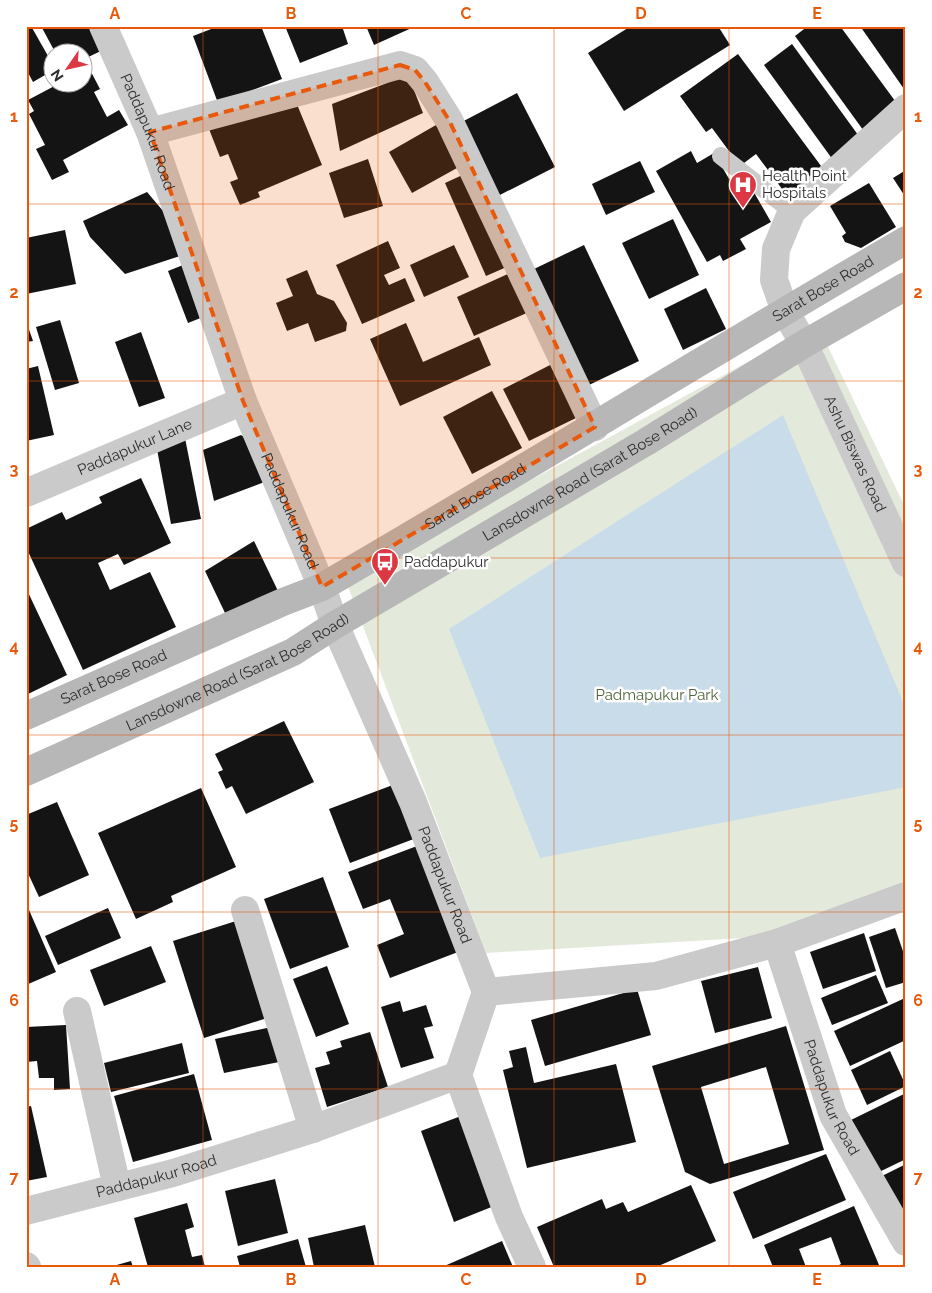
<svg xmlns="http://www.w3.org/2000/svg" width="932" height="1293" font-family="Raleway,sans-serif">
<rect width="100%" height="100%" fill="#fff"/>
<polygon fill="#e3eadb" points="817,324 906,509 906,890 762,937 486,953 346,581"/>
<polygon fill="#c8dce9" points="783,415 906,709 906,787 540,858 449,629"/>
<g fill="#141414" fill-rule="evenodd">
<polygon points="26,26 31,26 52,63 52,71 33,82 26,69"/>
<polygon points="41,26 90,26 103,50 82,60 82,52 55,52"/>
<polygon points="219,26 261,26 282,79 218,103 193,36"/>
<polygon points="285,26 342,26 348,44 300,63"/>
<polygon points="366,26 416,26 374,45"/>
<polygon points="631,26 718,26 730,45 624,111 588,53"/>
<polygon points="808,26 840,26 901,109 866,134 795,36"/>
<polygon points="860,26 906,26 906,88 904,89"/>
<polygon points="792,44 861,139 833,160 764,65"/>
<polygon points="738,54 824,170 788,197 756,154 740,166 712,128 706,132 680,96"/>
<polygon points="89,68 100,89 94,92 107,117 119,110 128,125 63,160 69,172 52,180 36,149 45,145 29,114 34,111 28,100 62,82 82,82 82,72"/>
<polygon points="408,75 423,113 340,151 332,104"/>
<polygon points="517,93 555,167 494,198 456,125"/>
<polygon points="296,102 322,165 258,192 260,197 240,205 230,182 238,179 228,154 220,157 209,129"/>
<polygon points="443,121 466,163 412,193 389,152"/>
<polygon points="691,151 697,163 714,153 739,196 752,189 771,222 740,239 746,249 723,261 720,255 707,262 656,171"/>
<polygon points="368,159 383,206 344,218 329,173"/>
<polygon points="640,161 655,192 606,215 592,184"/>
<polygon points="906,170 906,198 893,178"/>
<polygon points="469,172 511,265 486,276 445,183"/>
<polygon points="869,183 896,227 861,248 845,242 842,236 846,233 830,206"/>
<polygon points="147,192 169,218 180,256 125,274 90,237 83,221"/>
<polygon points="673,219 699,275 649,299 622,243"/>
<polygon points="65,230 76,284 26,294 26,238"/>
<polygon points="388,241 400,268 384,275 389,285 405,278 415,301 362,324 336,265"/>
<polygon points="454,245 469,277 424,297 410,265"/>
<polygon points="584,245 639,361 589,385 534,269"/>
<polygon points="203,257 223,309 188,323 168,271"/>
<polygon points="307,270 317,294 334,301 347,323 346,331 315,342 308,323 287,331 276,303 293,296 286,279"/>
<polygon points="512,272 529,312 474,336 457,297"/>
<polygon points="706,288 726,329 683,350 664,309"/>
<polygon points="60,320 79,383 55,390 36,327"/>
<polygon points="26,321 33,341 26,342"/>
<polygon points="406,323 423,362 479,337 491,365 400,406 370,339"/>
<polygon points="141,332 165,398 139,407 115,342"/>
<polygon points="552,364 578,417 529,441 503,389"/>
<polygon points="38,366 54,435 26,441 26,369"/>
<polygon points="492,391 522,448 472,474 443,417"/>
<polygon points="241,435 253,443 267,481 214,501 203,450"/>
<polygon points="185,438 201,519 171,524 156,444"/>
<polygon points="141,478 171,543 124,565 118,554 98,563 110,590 150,572 176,627 83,670 26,547 26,529 62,512 66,520 102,503 99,497"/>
<polygon points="254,541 278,591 226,615 205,571"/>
<polygon points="26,588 67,675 26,695"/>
<polygon points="284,721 314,782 246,814 232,786 226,789 218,772 223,770 215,754"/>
<polygon points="398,783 419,837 350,863 329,809"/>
<polygon points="201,788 236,867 171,896 173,902 136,919 98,833"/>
<polygon points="57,802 89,875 39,897 26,869 26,815"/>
<polygon points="417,846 458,952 390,978 377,945 404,934 390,899 363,909 348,872"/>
<polygon points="323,877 349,947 290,969 264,899"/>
<polygon points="26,903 56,972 26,985"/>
<polygon points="108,908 121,938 58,965 45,936"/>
<polygon points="236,921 267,1018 204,1038 173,941"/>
<polygon points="895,928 906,960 906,982 886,988 869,937"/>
<polygon points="864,933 876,971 823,989 810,952"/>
<polygon points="151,946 166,982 104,1006 90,970"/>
<polygon points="327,966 349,1024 316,1037 293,979"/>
<polygon points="758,967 772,1018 715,1033 701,981"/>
<polygon points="876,975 888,1003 832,1025 821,998"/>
<polygon points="637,989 651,1035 545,1066 531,1020"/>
<polygon points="905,998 906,1040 850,1066 834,1031"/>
<polygon points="400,1001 403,1012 426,1005 433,1026 424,1028 434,1058 401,1068 381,1007"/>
<polygon points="66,1025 70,1089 54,1090 54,1078 39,1078 37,1061 26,1062 26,1027"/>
<polygon points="276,1026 284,1061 224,1073 215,1039"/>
<path d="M786 1026 824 1150 710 1184 685 1172 652 1066ZM766 1067 789 1144 724 1164 701 1087Z"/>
<polygon points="370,1032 388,1087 327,1107 315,1068 330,1064 326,1052 342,1047 340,1041"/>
<polygon points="182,1043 189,1073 111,1092 104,1063"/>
<polygon points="526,1047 534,1083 616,1064 636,1142 527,1168 503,1070 513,1067 509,1051"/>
<polygon points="890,1051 906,1086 867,1105 851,1070"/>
<polygon points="194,1074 212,1140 133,1162 114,1096"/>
<polygon points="906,1093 906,1159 877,1173 851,1120"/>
<polygon points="31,1106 47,1177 26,1181 26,1107"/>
<polygon points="461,1116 494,1206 454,1222 421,1131"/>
<polygon points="826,1154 846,1200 753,1239 733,1192"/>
<polygon points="906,1164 906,1208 897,1212 878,1178"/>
<polygon points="275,1179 288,1233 238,1246 225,1191"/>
<polygon points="691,1185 716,1241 656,1267 554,1267 537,1227 602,1199 606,1209 623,1202 628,1212"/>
<polygon points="187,1203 194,1227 185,1230 192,1257 202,1255 205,1267 148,1267 134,1218"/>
<polygon points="854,1206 879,1265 835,1267 841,1264 831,1237 799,1249 806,1267 773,1267 764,1245"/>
<polygon points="365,1225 375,1267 314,1267 308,1238"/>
<polygon points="298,1239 306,1267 240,1267 237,1256"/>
<polygon points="502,1241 513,1267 442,1267"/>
<polygon points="131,1261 133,1267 113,1267 113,1266"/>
</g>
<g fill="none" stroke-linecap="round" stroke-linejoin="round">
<polyline stroke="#cacaca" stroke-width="18" points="721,156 792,211"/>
<g stroke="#cacaca" stroke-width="28">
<path id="s1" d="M103 26 150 132 243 401 322 587 335 625 413 802 486 992 656 976 777 943 906 896"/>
<path id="s2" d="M906 108 792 211 776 249 774 280 785 311 804 344 906 563"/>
<polyline points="150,132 400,65 415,70 425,82 449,120 595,427"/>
<path id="s3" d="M26 493 243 401"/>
<polyline points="245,910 313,1129"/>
<path id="s4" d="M777 943 833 1115 906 1242"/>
<polyline points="77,1011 117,1187"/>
<polyline points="458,1075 509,1217 532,1267"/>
<path id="s5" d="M26 1211 173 1173 313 1129 458 1075 486 992"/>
<polyline points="26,1266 27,1267"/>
</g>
<g stroke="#b7b7b7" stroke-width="28">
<path id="s6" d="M26 716 283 602 322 587C517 474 710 354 906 240"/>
<path id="s7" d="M26 772 293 652 335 625 646 442 804 344 906 286"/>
</g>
</g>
<path fill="#e8590c" fill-opacity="0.2" stroke="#e8590c" stroke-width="4" stroke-dasharray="10 6" stroke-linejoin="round" d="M400 65 415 70 425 82 449 120 595 427 322 587 243 401 150 132Z"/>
<path fill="none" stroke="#e8590c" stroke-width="1" stroke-opacity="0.55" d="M203 26V1267M378 26V1267M554 26V1267M729 26V1267M26 204H906M26 381H906M26 558H906M26 735H906M26 912H906M26 1089H906"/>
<defs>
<symbol id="hospital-pin" viewBox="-11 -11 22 30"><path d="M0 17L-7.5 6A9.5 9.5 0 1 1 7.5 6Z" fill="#db3844" stroke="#fff"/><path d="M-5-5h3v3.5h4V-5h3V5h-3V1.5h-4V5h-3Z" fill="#fff"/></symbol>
<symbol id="bus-pin" viewBox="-11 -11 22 30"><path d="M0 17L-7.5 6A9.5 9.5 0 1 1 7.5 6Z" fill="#db3844" stroke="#fff"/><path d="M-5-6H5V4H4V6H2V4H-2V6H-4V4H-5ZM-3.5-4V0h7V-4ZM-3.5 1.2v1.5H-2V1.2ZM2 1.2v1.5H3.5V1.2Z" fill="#fff"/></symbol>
</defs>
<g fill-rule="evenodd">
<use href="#hospital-pin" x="727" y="169" width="32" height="43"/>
<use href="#bus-pin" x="369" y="546" width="32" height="43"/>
</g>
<g text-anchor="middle" stroke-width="5" stroke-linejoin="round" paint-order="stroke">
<g font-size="15" fill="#2d2d2d" stroke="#fff">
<text dy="5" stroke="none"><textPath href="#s1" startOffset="115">Paddapukur Road</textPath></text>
<text dy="5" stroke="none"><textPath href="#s6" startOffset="906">Sarat Bose Road</textPath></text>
<text dy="5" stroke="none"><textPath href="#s3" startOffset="118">Paddapukur Lane</textPath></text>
<text dy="5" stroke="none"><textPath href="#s2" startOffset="418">Ashu Biswas Road</textPath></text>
<text dy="5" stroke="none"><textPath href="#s7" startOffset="639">Lansdowne Road (Sarat Bose Road)</textPath></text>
<text dy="5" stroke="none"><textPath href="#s6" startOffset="501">Sarat Bose Road</textPath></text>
<text dy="5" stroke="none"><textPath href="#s1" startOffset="520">Paddapukur Road</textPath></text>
<text dy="5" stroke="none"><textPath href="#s7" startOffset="234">Lansdowne Road (Sarat Bose Road)</textPath></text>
<text dy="5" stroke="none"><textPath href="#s6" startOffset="96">Sarat Bose Road</textPath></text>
<text dy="5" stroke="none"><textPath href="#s1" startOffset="925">Paddapukur Road</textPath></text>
<text dy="5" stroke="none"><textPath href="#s4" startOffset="164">Paddapukur Road</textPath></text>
<text dy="5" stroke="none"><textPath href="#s5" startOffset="135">Paddapukur Road</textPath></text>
</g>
<g font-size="15" fill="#2d2d2d" stroke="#fff" text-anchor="start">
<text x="762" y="181">Health Point<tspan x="762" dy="17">Hospitals</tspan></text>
<text x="404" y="567">Paddapukur</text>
</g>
<g font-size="15" fill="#50653d" stroke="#fff">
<text x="657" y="700">Padmapukur Park</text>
</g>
</g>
<rect width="932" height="1293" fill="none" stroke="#ffffff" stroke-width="55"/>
<g transform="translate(68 68) rotate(236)"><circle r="24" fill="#ffffff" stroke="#ababab"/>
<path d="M0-4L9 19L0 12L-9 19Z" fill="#db3844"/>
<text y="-8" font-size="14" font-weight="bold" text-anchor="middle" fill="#2d2d2d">N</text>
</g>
<rect x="28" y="28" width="876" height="1238" fill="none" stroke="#e8590c" stroke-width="2"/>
<g font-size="16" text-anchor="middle" font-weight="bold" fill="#e8590c">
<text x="115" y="19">A</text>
<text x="291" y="19">B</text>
<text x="466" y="19">C</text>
<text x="641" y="19">D</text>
<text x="817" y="19">E</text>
<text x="14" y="122">1</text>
<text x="918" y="122">1</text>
<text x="14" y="298">2</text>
<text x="918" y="298">2</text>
<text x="14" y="475">3</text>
<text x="918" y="475">3</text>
<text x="14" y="652">4</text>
<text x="918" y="652">4</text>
<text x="14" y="829">5</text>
<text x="918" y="829">5</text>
<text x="14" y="1006">6</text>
<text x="918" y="1006">6</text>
<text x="14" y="1183">7</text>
<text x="918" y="1183">7</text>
<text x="115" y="1285">A</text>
<text x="291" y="1285">B</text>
<text x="466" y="1285">C</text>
<text x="641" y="1285">D</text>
<text x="817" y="1285">E</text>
</g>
</svg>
